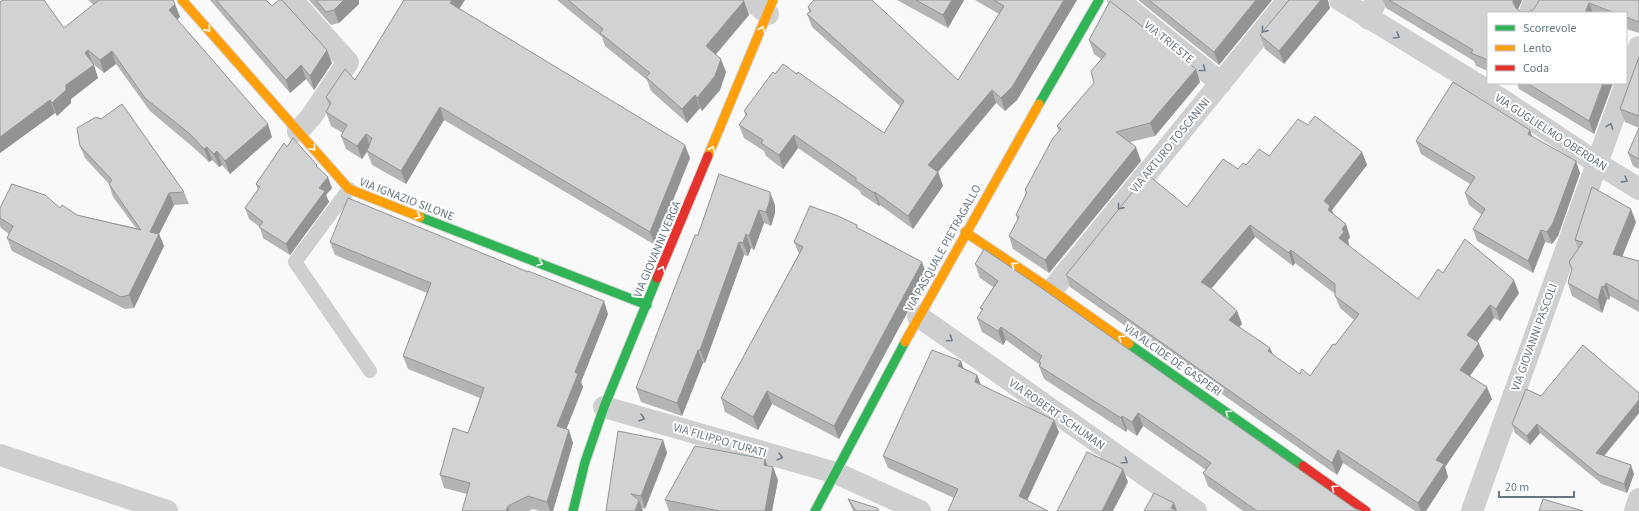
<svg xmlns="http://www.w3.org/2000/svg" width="1639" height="511" font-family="'Source Sans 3',sans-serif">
<rect width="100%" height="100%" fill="#f9f9f9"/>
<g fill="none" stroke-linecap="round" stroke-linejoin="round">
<defs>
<g id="fast">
<polyline points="1039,104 1099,0"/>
<polyline points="420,217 647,305"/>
<polyline points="1129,344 1303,466"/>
<polyline points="573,511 585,462 604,407 657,278"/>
<polyline points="815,511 905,342"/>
</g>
<g id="slow">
<polyline points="182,0 349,189 420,217"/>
<polyline points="708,156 773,0"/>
<polyline points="965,232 1052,290 1129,344"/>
<polyline points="905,342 1039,104"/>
</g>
<g id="jam">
<polyline points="657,278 708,156"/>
<polyline points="1303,466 1366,511"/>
</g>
</defs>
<use href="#fast" stroke="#d5d6d7" stroke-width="11"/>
<use href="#slow" stroke="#d5d6d7" stroke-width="11"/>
<use href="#jam" stroke="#d5d6d7" stroke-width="11"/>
<polyline stroke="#cecfd0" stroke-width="14" points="349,189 295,262 370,371"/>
<g stroke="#cecfd0" stroke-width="22">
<polyline points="292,0 348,62 311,117 298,131"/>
<polyline points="751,0 768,14"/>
<polyline points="1118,0 1221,83"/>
<polyline points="1340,0 1498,97 1597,163 1639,189"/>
<polyline points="1530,13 1535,0"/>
<polyline points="1369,19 1376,0"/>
<polyline points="1626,83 1639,47"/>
<polyline points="1052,290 1288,0"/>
<polyline points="918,316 1196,511"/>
<polyline points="604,407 836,473 920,511"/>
<polyline points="0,455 167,511"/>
<polyline points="1472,511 1626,83"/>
<polyline points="1635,511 1639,499"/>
</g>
<use href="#fast" stroke="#30b455" stroke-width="9"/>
<use href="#slow" stroke="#ff9f0a" stroke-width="9"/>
<use href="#jam" stroke="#e5322d" stroke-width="9"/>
</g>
<g fill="#b3b5b5" fill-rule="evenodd">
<polygon points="88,0 173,0 180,17 177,20 272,137 230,174 222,165 219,167 212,160 209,162 194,148 150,111 116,64 104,73 93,64 98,78 71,99 71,103 57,116 55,113 0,153 0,2 64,28 94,5"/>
<polygon points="210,0 266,0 272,6 332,63 314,90 306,79 290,93"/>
<polygon points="309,0 359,0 359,4 339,23 331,25"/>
<polygon points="557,0 743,0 744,1 749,15 716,54 726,72 720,90 702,111 700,108 687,123 651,91 647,80 605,46 602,37"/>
<polygon points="897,0 964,0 948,28"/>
<polygon points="975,0 1077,0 1017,100 1005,111 996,103 938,172 943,186 913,229 880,205 879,206 861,194 860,191 798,148 783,169 766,156 764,151 744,138 739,125 746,116 744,111 775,74 797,74 884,133 900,106 812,27 807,14 809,12 808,7 958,80 999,14"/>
<polygon points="1138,0 1272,0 1219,65"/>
<polygon points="1383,0 1522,0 1518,10 1521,12 1527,12 1533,10 1537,4 1639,0 1639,33 1626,29 1626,13 1488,13 1488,71 1476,66 1474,61 1386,8"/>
<polygon points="1330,8 1284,64 1265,49 1260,35"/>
<polygon points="459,9 690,158 655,245 444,120 406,184 372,165 367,152 362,159 346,149 341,136 343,133 331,126 326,112 329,106 326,97 355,80"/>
<polygon points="1089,40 1200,82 1155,136 1130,142 1141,161 1049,273 1013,249 1009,236 1018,220 1016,215 1026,194 1025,190 1059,131 1057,126 1094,83 1101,59 1094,54"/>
<polygon points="1639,57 1639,128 1625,122 1620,109"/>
<polygon points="1517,83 1613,83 1594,134 1519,89"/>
<path d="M1308 125 1362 152 1367 165 1332 210 1334 215 1350 237 1348 240 1349 245H1348L1418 299 1443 273 1519 293 1500 321 1494 318 1477 342 1484 356 1469 376 1492 399 1445 467 1448 477 1426 511H1415L1343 463 1337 475 1070 287 1066 275 1187 207 1238 169 1246 165 1269 156ZM1255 237 1293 266 1295 263 1335 294V296L1340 308 1354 320 1335 345 1310 376 1300 374 1273 355 1270 348 1239 327 1242 324 1237 311 1211 288Z"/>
<polygon points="1639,128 1639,169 1633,166 1628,153"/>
<polygon points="1530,130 1532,137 1580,173 1558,236 1552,244 1545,242 1533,273 1477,241 1473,229 1482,215 1469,205 1465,193 1470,184 1421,154 1416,141"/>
<polygon points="80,146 184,192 189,204 174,205 159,234 164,246 134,308 125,309 12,251 7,238 9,234 1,228 0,226 0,208 60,208 77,215 136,228 113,197 109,184 85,158"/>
<polygon points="287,147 318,167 332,188 326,195 329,202 290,255 263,238 260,227 249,219 245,208 258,190 256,184"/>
<polygon points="719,174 775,205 775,213 771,226 764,223 754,250 751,248 748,256 744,255 705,363 703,363 682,416 641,402 636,388 698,235"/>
<polygon points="1636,222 1622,257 1639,261 1639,312 1610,296 1609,300 1607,299 1602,313 1572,296 1568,283 1572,270 1569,262 1578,249 1575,240"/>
<polygon points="857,225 858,228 927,276 839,439 772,404 758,430 725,412 721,398 799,254 794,242"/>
<polygon points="330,242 608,314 581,382 583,387 566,429 573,443 553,511 539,511 533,509 529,511 462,511 467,494 444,488 440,475 468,433 480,398 408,369 403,356 427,293 335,255"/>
<polygon points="975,264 1354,508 1361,511 1243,511 1208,486 1203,473 1206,470 1143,426 1137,436 1127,429 1126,432 1044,379 1039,366 1040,365 1006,340 1003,345 982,332 977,318 982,311 980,308 993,287 980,278"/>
<polygon points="961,361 964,369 977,375 981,385 1059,432 1027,500 954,498 888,468 883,456"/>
<polygon points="1639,393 1639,413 1604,456 1634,474 1627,493 1602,484 1540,433 1530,445 1515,433 1512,424 1541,396"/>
<polygon points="663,440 667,453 645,509 642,508 643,511 606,511"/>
<polygon points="765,459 767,466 778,480 772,511 669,511 665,500"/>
<polygon points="848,499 879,511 853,511"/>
</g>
<g fill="#929394">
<polygon points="344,0 359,0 359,4 339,23 334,10"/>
<polygon points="452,0 465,0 454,17 450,3"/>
<polygon points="952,0 964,0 948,28 943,15"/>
<polygon points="1064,0 1077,0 1017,100 1005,111 1001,98"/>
<polygon points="1256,0 1272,0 1219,65 1214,52"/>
<polygon points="1321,0 1328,0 1330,8 1284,64 1279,51"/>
<polygon points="1513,0 1522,0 1518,9 1518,13 1513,2"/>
<polygon points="744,1 749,15 711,60 706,46"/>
<polygon points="1589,3 1593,13 1585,13"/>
<polygon points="175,4 180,17 173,23 169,10"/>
<polygon points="88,50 92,63 85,53"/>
<polygon points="327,50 332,63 314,90 310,76"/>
<polygon points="112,51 116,64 104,73 100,60"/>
<polygon points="721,59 726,72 720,90 702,111 697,98"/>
<polygon points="94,65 98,78 71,99 71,103 57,116 52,103 66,85"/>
<polygon points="301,65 306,79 290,93 286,80"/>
<polygon points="1196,69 1200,82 1155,136 1150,123"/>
<polygon points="1603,83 1613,83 1594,134 1589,121"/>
<polygon points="992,90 996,103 933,178 928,165"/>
<polygon points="695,95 700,108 687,123 682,109"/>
<polygon points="50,100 55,113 0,153 0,137"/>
<polygon points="440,107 444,120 406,184 401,171"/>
<polygon points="268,124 272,137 230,174 225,161"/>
<polygon points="1530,130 1534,143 1528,134"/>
<polygon points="366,134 370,147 362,159 357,146"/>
<polygon points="794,135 798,148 783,169 779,155"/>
<polygon points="685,145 690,158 655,245 650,232"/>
<polygon points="207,147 212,160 209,162 204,149"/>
<polygon points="1136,147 1141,161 1049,273 1045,260"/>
<polygon points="217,151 222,165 219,167 214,154"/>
<polygon points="1362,152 1367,165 1332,210 1335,219 1332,223 1324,201"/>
<polygon points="1576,161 1580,173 1558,236 1552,244 1547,232"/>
<polygon points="938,172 943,186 913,229 908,216"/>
<polygon points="328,177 332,188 326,195 329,202 290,255 286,244 319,188"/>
<polygon points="770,192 775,205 775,213 771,226 766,212"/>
<polygon points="875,192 880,205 879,206 874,193"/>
<polygon points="169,193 174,205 159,234 164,246 134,308 129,295 150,232"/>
<polygon points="1631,209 1636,222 1618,267 1613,254"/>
<polygon points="759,210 764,223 754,250 749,236"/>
<polygon points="1346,224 1350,237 1348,240 1349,245 1343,250 1339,238 1342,229"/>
<polygon points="1250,225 1255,237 1206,295 1201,282"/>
<polygon points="1541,230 1545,242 1533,273 1528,261"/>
<polygon points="746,234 751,248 748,256 743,243"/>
<polygon points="739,242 744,255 705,363 700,350"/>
<polygon points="1291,250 1295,263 1293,266 1289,253"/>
<polygon points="922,262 927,276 839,439 834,426"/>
<polygon points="1514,280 1519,293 1500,321 1496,309"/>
<polygon points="1606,283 1610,296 1609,300 1604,287"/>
<polygon points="1602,286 1607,299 1602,313 1598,300"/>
<polygon points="604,301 608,314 581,382 583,387 562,440 557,426 575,372"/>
<polygon points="1490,305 1494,318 1472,348 1467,335"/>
<polygon points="1237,311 1242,324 1234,332 1229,320"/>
<polygon points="1001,327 1006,340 1003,345 998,331"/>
<polygon points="1479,343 1484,356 1465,383 1460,370"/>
<polygon points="1270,348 1275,360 1268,351"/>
<polygon points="698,350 703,363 682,416 677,403"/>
<polygon points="961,361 965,374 958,366"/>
<polygon points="977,375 982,388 975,382"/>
<polygon points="1487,387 1492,399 1445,467 1448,477 1426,511 1421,511 1418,503 1436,460"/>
<polygon points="767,391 772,404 758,430 753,417"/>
<polygon points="1639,400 1639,413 1599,462 1596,453"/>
<polygon points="1138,413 1143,426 1137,436 1132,422"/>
<polygon points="1122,416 1127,429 1126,432 1121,418"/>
<polygon points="1054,420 1059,432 1023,509 1019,496"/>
<polygon points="1537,424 1540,433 1530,445 1527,436"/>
<polygon points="569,430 573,443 553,511 550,511 547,502"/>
<polygon points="663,440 667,453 645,509 641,496"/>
<polygon points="1338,450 1343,463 1337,475 1332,463"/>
<polygon points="765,459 770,473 764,465"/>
<polygon points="1631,465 1634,474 1627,493 1624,484"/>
<polygon points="773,467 778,480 772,511 765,511"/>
<polygon points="1123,469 1128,482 1113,511 1102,511"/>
<polygon points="639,500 643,511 635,511"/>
<polygon points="1174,503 1177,511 1171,508"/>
<polygon points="508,506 509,511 506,511"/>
</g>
<g fill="#d0d2d3" stroke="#929394" fill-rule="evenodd">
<polygon points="3,0 44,0 64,28 99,0 173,0 175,4 169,10 268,124 225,161 217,151 214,154 207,147 204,149 190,134 145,98 112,51 100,60 88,50 85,53 94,65 66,85 66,90 52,103 50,100 0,137 0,2"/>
<polygon points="216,0 266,0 272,6 279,0 282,0 327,50 310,76 301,65 286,80"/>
<polygon points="316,0 344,0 334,10 326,12"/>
<polygon points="404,0 452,0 450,3 685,145 650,232 440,107 401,171 367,151 372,138 366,134 357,146 341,136 347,125 326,112 331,103 326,97 345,69 355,80"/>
<polygon points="568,0 743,0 744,1 706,46 721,59 715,76 697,98 695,95 682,109 646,77 650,73 600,33 603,29"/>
<polygon points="814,0 872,0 958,80 1004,6 994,0 1064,0 1012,87 1001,98 992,90 928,165 938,172 908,216 875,192 874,193 856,181 856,178 794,135 779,155 761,143 763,140 739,125 747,114 744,111 773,72 775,74 783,64 797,74 798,72 884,133 904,101 807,14 811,11 808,7"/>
<polygon points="916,0 952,0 943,15"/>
<polygon points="1149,0 1256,0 1214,52"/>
<polygon points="1289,0 1321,0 1279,51 1260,35"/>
<polygon points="1389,0 1513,0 1513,2 1516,8 1521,12 1527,12 1533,10 1537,4 1539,0 1639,0 1639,22 1626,17 1626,13 1615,13 1589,3 1585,13 1488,13 1488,60 1471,53 1473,50"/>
<polygon points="1110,1 1196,69 1150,123 1116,132 1136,147 1045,260 1009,236 1019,217 1016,215 1027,192 1025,190 1053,138 1061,129 1057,126 1094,83 1091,71 1106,54 1089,40"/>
<polygon points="1639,57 1639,116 1620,109"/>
<polygon points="1453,82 1530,130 1528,134 1576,161 1553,223 1547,232 1541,230 1528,261 1473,229 1485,209 1465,193 1475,177 1416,141"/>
<polygon points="1527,83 1603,83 1589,121"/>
<polygon points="122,104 184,192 169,193 150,232 159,234 129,295 121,297 7,238 13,226 0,218 0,208 12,184 45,195 60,208 62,205 77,215 141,230 109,184 112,180 80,146 77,128 96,117 101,119"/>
<path d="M1315 116 1362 152 1324 201 1330 206 1328 210 1346 224 1342 229 1344 232 1339 238 1418 299 1438 269 1443 273 1465 239 1514 280 1496 309 1490 305 1467 335 1479 343 1460 370 1487 387 1436 460 1444 464 1418 503 1338 450 1332 463 1066 275 1147 174 1187 207 1223 159 1238 169 1243 163 1246 165 1259 149 1269 156 1298 119 1308 125ZM1250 225 1289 253 1291 250 1335 284V296L1359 314 1335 345 1333 344 1310 376 1302 369 1300 374 1268 351 1270 348 1229 320 1237 311 1212 289 1201 282Z"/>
<polygon points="1639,128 1639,159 1628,153"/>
<polygon points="293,138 317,165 316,166 328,177 319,188 325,191 286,244 259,227 263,222 245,208 260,187 256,184 284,143 287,147"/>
<polygon points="719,174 770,192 770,200 766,212 759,210 749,236 746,234 743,243 739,242 700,350 698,350 677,403 636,388 695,235 698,235"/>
<polygon points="1592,187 1631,209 1613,254 1639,261 1639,302 1606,283 1604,287 1602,286 1598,300 1568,283 1572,269 1569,262 1583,242 1575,240"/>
<polygon points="348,198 528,272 528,271 604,301 575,372 578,374 557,426 569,430 547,502 528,496 508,506 506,511 462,511 470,483 440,475 453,428 468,433 484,388 403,356 431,283 330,242"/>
<polygon points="810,206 838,216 857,225 856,227 922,262 834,426 767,391 753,417 721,398 803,247 794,242"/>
<polygon points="984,249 1040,287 1354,508 1361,511 1257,511 1203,473 1211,463 1138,413 1132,422 1122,416 1121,418 1039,366 1041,363 1039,361 1042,356 1001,327 998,331 977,318 983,309 980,308 998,281 975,264"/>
<polygon points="1583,345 1639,393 1639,400 1596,453 1631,465 1624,484 1599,475 1537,424 1527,436 1512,424 1526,389 1541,396"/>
<polygon points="932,350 961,361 958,366 977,375 975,382 1054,420 1019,496 1048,511 948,511 958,489 883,456"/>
<polygon points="618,431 663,440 641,496 631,494 639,500 635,511 606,511"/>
<polygon points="695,446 765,459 764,465 773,467 765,511 720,511 665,500"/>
<polygon points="1087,452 1123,469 1102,511 1057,511"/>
<polygon points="1154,493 1174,503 1171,508 1177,511 1144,511"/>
<polygon points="848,499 877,508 879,511 856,511"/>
<polygon points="1543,499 1583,511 1539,511"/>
</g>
<defs><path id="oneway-chevron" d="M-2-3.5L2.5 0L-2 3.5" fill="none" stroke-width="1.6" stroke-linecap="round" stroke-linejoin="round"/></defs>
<g stroke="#fff">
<use href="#oneway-chevron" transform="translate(208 29) rotate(48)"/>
<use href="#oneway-chevron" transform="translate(762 29) rotate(-67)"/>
<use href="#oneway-chevron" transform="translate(313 148) rotate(49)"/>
<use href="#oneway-chevron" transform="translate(712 149) rotate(-67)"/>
<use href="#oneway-chevron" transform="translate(418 216) rotate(21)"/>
<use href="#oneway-chevron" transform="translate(540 263) rotate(21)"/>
<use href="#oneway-chevron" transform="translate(1014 265) rotate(-146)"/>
<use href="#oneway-chevron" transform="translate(662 269) rotate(-67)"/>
<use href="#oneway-chevron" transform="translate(1121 338) rotate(-145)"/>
<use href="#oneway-chevron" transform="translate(1228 413) rotate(-145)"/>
<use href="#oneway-chevron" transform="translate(1334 488) rotate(-145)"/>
</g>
<g stroke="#707f8b">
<use href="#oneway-chevron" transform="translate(1264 30) rotate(129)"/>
<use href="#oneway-chevron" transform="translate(1397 36) rotate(31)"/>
<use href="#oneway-chevron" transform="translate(1203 69) rotate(39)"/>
<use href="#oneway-chevron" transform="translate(1610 126) rotate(-70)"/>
<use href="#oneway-chevron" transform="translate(1625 180) rotate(32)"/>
<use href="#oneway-chevron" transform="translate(1120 207) rotate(129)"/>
<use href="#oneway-chevron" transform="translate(950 339) rotate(35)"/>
<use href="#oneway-chevron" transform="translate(642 418) rotate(16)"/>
<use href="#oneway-chevron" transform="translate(780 457) rotate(16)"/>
<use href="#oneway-chevron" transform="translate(1125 461) rotate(35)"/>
</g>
<g text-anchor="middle" stroke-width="4" stroke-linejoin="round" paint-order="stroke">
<g font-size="12" fill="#657683" stroke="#fff">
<text transform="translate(1169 42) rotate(39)" y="4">VIA TRIESTE</text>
<text transform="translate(1551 132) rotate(33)" y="4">VIA GUGLIELMO OBERDAN</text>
<text transform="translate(1170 145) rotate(-51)" y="4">VIA ARTURO TOSCANINI</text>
<text transform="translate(407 199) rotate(21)" y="4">VIA IGNAZIO SILONE</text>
<text transform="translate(943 248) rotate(-61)" y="4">VIA PASQUALE PIETRAGALLO</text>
<text transform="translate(657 249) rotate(-67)" y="4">VIA GIOVANNI VERGA</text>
<text transform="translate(1534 337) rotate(-70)" y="4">VIA GIOVANNI PASCOLI</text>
<text transform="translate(1173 360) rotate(35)" y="4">VIA ALCIDE DE GASPERI</text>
<text transform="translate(1057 414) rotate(35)" y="4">VIA ROBERT SCHUMAN</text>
<text transform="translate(720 440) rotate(16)" y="4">VIA FILIPPO TURATI</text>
</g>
</g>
<rect x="1487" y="12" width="140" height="72" fill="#ffffff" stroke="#c1c8cd"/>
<rect x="1495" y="25" width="20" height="6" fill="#30b455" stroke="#c1c8cd"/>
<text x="1523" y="32" font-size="12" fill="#657683">Scorrevole</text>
<rect x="1495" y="45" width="20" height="6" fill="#ff9f0a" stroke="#c1c8cd"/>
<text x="1523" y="52" font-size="12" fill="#657683">Lento</text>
<rect x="1495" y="65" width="20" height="6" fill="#e5322d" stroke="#c1c8cd"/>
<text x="1523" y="72" font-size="12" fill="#657683">Coda</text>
<path d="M1499 491v6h75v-6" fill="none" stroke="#657683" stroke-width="2"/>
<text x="1505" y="491" font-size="12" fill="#657683" stroke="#ffffff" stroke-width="3" paint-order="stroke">20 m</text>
</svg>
